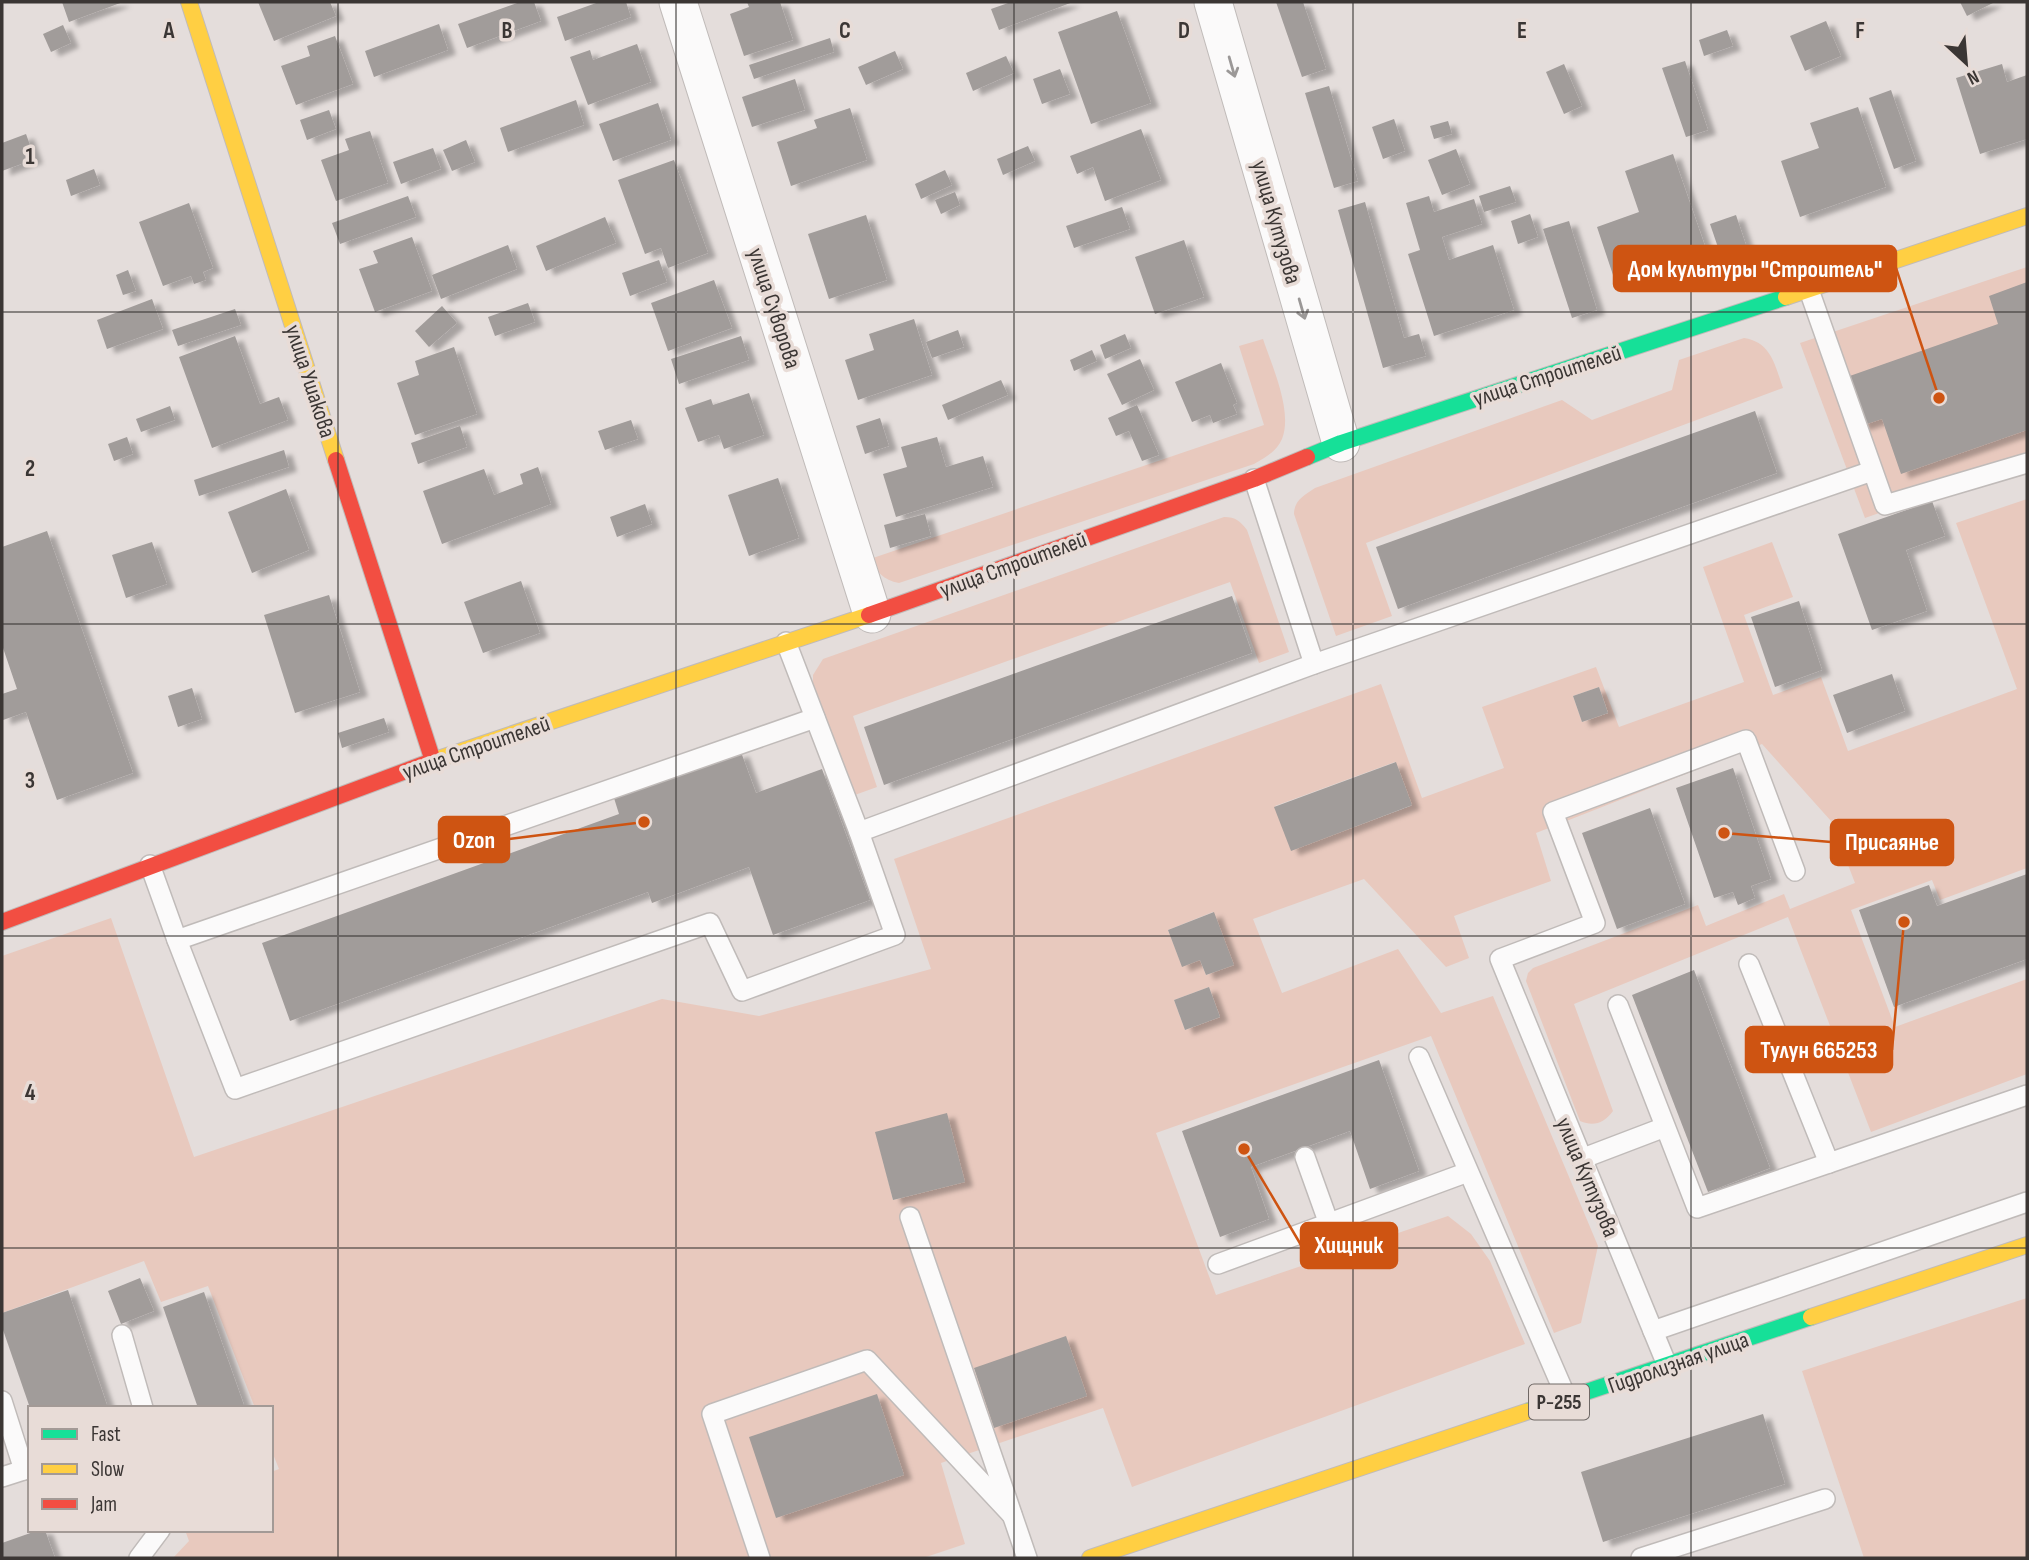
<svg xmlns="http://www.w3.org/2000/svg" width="2029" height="1560" font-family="'Sofia Sans Condensed',sans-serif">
<defs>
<filter id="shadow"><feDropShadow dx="8" dy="4.5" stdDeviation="2" flood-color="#0004"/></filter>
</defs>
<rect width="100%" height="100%" fill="#e4dddb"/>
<g fill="#e8c9be" fill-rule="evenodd">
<polygon points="2027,267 2027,461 1865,518 1800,343"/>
<path d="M1744 338C1771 342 1775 365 1783 388L1366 543 1392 616 1336 636 1294 514C1294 500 1305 495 1315 488L1562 400 1592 420 1672 390 1679 360Z"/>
<path d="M1263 339C1272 366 1293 411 1282 439 1277 451 1265 458 1254 464L899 583C883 580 877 572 870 559L1264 425 1239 346Z"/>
<path d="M2027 499V868L1940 900 1932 880 1851 910 1895 1027 2027 979V1074L1871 1132 1788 917 1574 1004 1613 1111C1604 1123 1594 1127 1580 1121L1526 981 1528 973 1533 968 1698 905 1706 926 1784 894 1790 909 1855 883 1831 821 1762 744 1536 833 1551 881 1454 916 1469 958 1446 967 1364 879 1253 919 1282 993 1398 949 1441 1013 1493 996 1598 1246 1581 1323 1554 1333 1431 1036 1156 1133 1216 1295 1448 1216 1471 1234 1490 1261 1525 1344 1132 1487 1103 1408 941 1463 965 1544 923 1558H173L189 1541 185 1530H271V1472L279 1469 271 1449V1408H255L208 1286 161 1302 144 1261 2 1313V956L111 918 194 1157 662 999 759 1016 931 969 894 859 1381 684 1422 798 1504 768 1482 707 1596 667 1619 727 1744 682 1703 567 1772 542 1793 597 1744 615 1773 695 1821 677 1848 751 2017 689 1956 523ZM1599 687 1608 713 1582 722 1573 696ZM1395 762 1411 806 1291 850 1275 806ZM1213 912 1233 965 1206 975 1200 960 1182 966 1168 930ZM1209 987 1220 1017 1185 1030 1174 1000ZM876 1132 964 1182 893 1200ZM1066 1337 995 1427 974 1369ZM877 1395 903 1475 776 1517 750 1437Z"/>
<path d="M1224 517C1236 517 1240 521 1247 530L1289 652 1259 663 1230 582 853 716 877 787 852 796 813 683V675L823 659Z"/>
<polygon points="2027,1298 2027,1558 1864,1558 1802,1371"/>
</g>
<g fill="#a19c9a" filter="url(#shadow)">
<polygon points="62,2 123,2 69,22"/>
<polygon points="258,2 330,2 336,16 274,41"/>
<polygon points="520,2 534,2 541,21 467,48 458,24"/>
<polygon points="599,2 626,2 631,17 565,41 557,17"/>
<polygon points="747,2 780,2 793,40 744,56 730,14 749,7"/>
<polygon points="1011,2 1073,2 999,30 991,9"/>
<polygon points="1276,2 1303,2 1326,69 1302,77"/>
<polygon points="1960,2 1995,2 1967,16"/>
<polygon points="1117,11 1151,103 1091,124 1058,32"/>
<polygon points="1826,21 1841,56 1805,71 1790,36"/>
<polygon points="439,24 448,50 374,77 365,51"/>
<polygon points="63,25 71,43 51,52 43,34"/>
<polygon points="1727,30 1733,46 1704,56 1699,40"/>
<polygon points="335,36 353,84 296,105 281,66 310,56 307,46"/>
<polygon points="830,38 834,52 754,79 749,65"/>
<polygon points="637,44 651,82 588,105 570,57 590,50 593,60"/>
<polygon points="895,51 903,69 866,85 858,67"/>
<polygon points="1006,56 1014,73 973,91 966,73"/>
<polygon points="1685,61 1708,130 1686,137 1662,68"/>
<polygon points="1564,64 1582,106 1564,114 1546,72"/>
<polygon points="2002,64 2007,82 2027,75 2027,139 1980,154 1956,78"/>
<polygon points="1060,69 1070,94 1042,104 1033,79"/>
<polygon points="795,79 805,110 752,127 742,97"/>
<polygon points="1329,86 1358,181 1334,188 1305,93"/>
<polygon points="1891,90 1916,161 1894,169 1869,98"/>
<polygon points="576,100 584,125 508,152 500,128"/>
<polygon points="658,103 671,140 613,161 599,124"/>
<polygon points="1858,107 1886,187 1800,217 1781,161 1819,148 1810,123"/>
<polygon points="850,108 867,160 791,186 777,142 817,128 814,120"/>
<polygon points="329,110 336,129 307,140 300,120"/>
<polygon points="1394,119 1405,151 1383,159 1372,127"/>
<polygon points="1448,121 1452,134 1434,139 1430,126"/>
<polygon points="1141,129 1161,180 1105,201 1093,167 1077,174 1070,156"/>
<polygon points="370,131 388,183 336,201 321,160 349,150 345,139"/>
<polygon points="26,134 35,159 2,171 2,143"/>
<polygon points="466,140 475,162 452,171 443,150"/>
<polygon points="1028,146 1035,161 1003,175 997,159"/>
<polygon points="433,148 441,169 401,184 393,162"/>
<polygon points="1456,149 1470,184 1442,195 1428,160"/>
<polygon points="1673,154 1705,246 1614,278 1597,227 1639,212 1625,171"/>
<polygon points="674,160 708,253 668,268 661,248 645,254 618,180"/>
<polygon points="94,169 100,185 71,196 66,180"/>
<polygon points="945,170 952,185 921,199 915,184"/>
<polygon points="1510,186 1516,202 1484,212 1479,196"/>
<polygon points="955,192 960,205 941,214 935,200"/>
<polygon points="408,196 416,217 340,244 332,223"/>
<polygon points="1429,196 1434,212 1474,199 1482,224 1442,237 1449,260 1493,245 1514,310 1434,336 1408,254 1420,250 1406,203"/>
<polygon points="1365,202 1404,338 1419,334 1426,356 1383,368 1338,210"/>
<polygon points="189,203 213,268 203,272 206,280 194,284 191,276 163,286 139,222"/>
<polygon points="1122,207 1130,229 1074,248 1066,226"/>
<polygon points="1530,214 1538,237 1518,244 1511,221"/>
<polygon points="866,215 887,280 829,299 808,234"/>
<polygon points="1736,215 1750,257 1724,265 1710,224"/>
<polygon points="605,217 616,243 546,271 536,246"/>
<polygon points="1569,221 1597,310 1572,318 1543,229"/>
<polygon points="412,237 432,291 375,312 359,269 378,263 373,251"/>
<polygon points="1184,240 1204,297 1155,314 1135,257"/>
<polygon points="508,245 517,269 441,299 432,275"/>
<polygon points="659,260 667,282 630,296 622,273"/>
<polygon points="128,270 136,291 123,295 116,275"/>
<polygon points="714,280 732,328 668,351 651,303"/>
<polygon points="2027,282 2027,430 1901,474 1882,419 1861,426 1844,378 1998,324 1989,296"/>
<polygon points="152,299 163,329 107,349 97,320"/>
<polygon points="528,303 535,322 495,336 488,317"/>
<polygon points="442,306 457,323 429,347 415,331"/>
<polygon points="235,309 241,325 178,346 172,330"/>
<polygon points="914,319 932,375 858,400 845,360 874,350 869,334"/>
<polygon points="958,330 964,347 932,358 926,342"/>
<polygon points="1125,334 1131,348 1105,359 1100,345"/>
<polygon points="235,336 260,404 279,397 288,420 212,448 179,357"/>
<polygon points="741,336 749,360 679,384 671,359"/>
<polygon points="454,347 477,414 415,435 397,383 419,375 415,361"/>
<polygon points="1092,350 1097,361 1074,371 1070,360"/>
<polygon points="1140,359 1154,390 1122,405 1107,374"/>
<polygon points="1221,363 1237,403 1233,405 1237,414 1213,423 1210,415 1192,422 1175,382"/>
<polygon points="1001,380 1008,395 948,420 942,405"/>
<polygon points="749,393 764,435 724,449 719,435 698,442 685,408 711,399 713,405"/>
<polygon points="1137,405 1159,455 1142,461 1129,431 1116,436 1108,418"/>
<polygon points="170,406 175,420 141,432 136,419"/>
<polygon points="1755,411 1777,473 1398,609 1376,547"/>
<polygon points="880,418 889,446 865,454 856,426"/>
<polygon points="631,420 638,439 605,450 598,431"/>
<polygon points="460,426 467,447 418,464 411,443"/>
<polygon points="127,437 133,454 114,461 108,444"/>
<polygon points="937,437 946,467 983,456 993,487 896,517 883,474 907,467 901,447"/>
<polygon points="284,450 289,467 199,496 194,480"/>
<polygon points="538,467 551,504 442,544 423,491 484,469 494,495 523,484 520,474"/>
<polygon points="778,478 799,538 749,556 728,495"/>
<polygon points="286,489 309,550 252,573 228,512"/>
<polygon points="1932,501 1945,536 1906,550 1927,611 1872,630 1838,534"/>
<polygon points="645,504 652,524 617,537 610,517"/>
<polygon points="925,514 931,536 890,548 884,525"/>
<polygon points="47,531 133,773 57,800 26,712 3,720 2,717 2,694 17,689 2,645 2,547"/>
<polygon points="152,542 167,584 126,598 112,555"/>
<polygon points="521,581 540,633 483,653 464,602"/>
<polygon points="329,595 360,692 295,713 264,615"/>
<polygon points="1232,596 1252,653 884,785 864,727"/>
<polygon points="1799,601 1822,670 1775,687 1751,617"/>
<polygon points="1892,674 1905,711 1847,733 1833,695"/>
<polygon points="1599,687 1608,713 1582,722 1573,696"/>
<polygon points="192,688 202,719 178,727 168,696"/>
<polygon points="384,718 389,732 342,748 338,733"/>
<polygon points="741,752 756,793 822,769 870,900 773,935 749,867 652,903 648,892 290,1021 262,943 619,814 614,798"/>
<polygon points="1396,762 1412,805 1291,851 1274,807"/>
<polygon points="1733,768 1771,879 1751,886 1755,898 1738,905 1733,892 1714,898 1676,788"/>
<polygon points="1650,808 1685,904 1617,929 1582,833"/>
<polygon points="2027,874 2027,959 1894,1007 1859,910 1929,885 1937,906"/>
<polygon points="1214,912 1234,965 1206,975 1200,960 1182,967 1168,930"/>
<polygon points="1694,970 1770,1168 1708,1192 1632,995"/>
<polygon points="1209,987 1220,1017 1185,1030 1174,1000"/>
<polygon points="1379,1060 1419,1171 1370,1189 1350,1131 1251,1167 1269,1219 1220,1237 1182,1131"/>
<polygon points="947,1113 965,1182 893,1200 875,1132"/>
<polygon points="140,1278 154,1311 121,1324 108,1291"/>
<polygon points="68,1290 108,1408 30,1408 2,1327 2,1313"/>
<polygon points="204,1292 245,1408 198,1408 163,1307"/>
<polygon points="1066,1336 1087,1396 994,1428 974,1368"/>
<polygon points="877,1394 904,1475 776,1518 749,1437"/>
<polygon points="1763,1414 1785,1484 1603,1542 1581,1472"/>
<polygon points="39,1530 45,1530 55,1558 2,1558 2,1543"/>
</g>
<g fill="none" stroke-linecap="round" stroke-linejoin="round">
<defs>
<g id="lane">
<polyline points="1809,290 1885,505 2027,463"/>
<polyline points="1254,479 1314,664"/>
<polyline points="859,832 1314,664 1872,471"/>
<polyline points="150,865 177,940 235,1089 710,923 742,991 895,935 859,832 786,642"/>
<polyline points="177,940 815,718"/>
<polyline points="1749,964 1829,1163 2027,1095"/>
<polyline points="1618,1005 1697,1208 1829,1163"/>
<polyline points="1419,1057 1567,1399"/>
<polyline points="1305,1157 1329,1224"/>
<polyline points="1581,1159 1665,1127"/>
<polyline points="910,1217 1027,1558"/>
<polyline points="1218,1264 1468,1172"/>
<polyline points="1653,1331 2027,1202"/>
<polyline points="122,1335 143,1408"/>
<polyline points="1667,1365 1500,959 1595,923 1553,812 1746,740 1795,871"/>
<polyline points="2,1401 24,1470"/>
<polyline points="2,1477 30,1468"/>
<polyline points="139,1558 160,1530"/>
<polyline points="760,1558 712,1414 867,1360 1012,1515"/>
<polyline points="1641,1558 1825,1499"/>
</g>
<g id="street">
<polyline points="678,2 872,614"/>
<polyline points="1213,2 1341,443"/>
</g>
<g id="fast">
<polyline points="1307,457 1341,443 1786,297"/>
<polyline points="1529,1411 1811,1317"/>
</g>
<g id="slow">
<polyline points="189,2 336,460"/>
<polyline points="1786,297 2027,216"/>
<polyline points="435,760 869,615"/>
<polyline points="1811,1317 2027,1245"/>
<polyline points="1090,1558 1529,1411"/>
</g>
<g id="jam">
<polyline points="336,460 433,761"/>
<polyline points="869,615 1254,479 1307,457"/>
<polyline points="2,922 435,760"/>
</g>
</defs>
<use href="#lane" stroke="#c0bbb9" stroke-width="22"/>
<use href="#street" stroke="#c0bbb9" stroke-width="39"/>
<use href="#fast" stroke="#c0bbb9" stroke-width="18"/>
<use href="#slow" stroke="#c0bbb9" stroke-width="18"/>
<use href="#jam" stroke="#c0bbb9" stroke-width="18"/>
<use href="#lane" stroke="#fbfafa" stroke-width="19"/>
<use href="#street" stroke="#fbfafa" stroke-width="37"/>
<use href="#fast" stroke="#16e098" stroke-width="16"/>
<use href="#slow" stroke="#ffcf43" stroke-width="16"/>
<use href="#jam" stroke="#f24e42" stroke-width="16"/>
</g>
<defs><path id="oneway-shaft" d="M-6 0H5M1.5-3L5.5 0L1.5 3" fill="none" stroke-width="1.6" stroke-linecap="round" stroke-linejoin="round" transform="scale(1.75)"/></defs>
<g stroke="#9b9897">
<use href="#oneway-shaft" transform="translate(1232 67) rotate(74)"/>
<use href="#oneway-shaft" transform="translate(1302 309) rotate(74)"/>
</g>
<path fill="none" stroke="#3b3634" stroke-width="2" stroke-opacity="0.55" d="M338 2V1558M676 2V1558M1014 2V1558M1353 2V1558M1691 2V1558M2 312H2027M2 624H2027M2 936H2027M2 1248H2027"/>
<g text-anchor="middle" stroke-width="7" stroke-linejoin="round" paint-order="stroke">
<rect fill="#e8dcd7" stroke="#6f6865" stroke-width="2" x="1529" y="1384.5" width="60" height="35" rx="5"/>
<g font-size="21" font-weight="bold" fill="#3b3634">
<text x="1559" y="1409">Р-255</text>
</g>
<g font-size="23" fill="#3b3634" stroke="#e8dcd7">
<text transform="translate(1277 222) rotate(74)" y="8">улица Кутузова</text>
<text transform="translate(775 308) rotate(72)" y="8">улица Суворова</text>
<text transform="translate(1547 375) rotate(-18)" y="8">улица Строителей</text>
<text transform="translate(311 381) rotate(72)" y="8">улица Ушакова</text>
<text transform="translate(1013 564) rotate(-20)" y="8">улица Строителей</text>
<text transform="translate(476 747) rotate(-19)" y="8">улица Строителей</text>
<text transform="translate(1588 1177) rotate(67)" y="8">улица Кутузова</text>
<text transform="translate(1678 1362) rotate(-19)" y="8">Гидролизная улица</text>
</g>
</g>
<g font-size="23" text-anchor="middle" font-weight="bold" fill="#3b3634" stroke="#e8dcd7" stroke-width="7" stroke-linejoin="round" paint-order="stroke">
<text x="169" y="38">A</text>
<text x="507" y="38">B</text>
<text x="845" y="38">C</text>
<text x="1184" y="38">D</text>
<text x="1522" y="38">E</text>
<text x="1860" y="38">F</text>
<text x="30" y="164">1</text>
<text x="30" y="476">2</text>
<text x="30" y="788">3</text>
<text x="30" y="1100">4</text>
</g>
<path fill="none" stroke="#ce5412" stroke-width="2.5" d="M1939 398L1896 268M644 822L509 839M1724 833L1831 842M1904 922L1892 1050M1244 1149L1301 1245"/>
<g fill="#ce5412" stroke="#e8dcd7" stroke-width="2.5">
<circle cx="1939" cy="398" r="7"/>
<circle cx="644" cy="822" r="7"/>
<circle cx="1724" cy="833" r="7"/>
<circle cx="1904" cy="922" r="7"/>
<circle cx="1244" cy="1149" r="7"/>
</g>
<g fill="#ce5412" stroke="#ce5412" stroke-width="2.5">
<rect x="1614" y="246" width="282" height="45" rx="7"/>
<rect x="439" y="817" width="70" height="45" rx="7"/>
<rect x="1831" y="820" width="122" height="45" rx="7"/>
<rect x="1746" y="1027" width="146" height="45" rx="7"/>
<rect x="1301" y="1223" width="96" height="45" rx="7"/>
</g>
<g font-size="24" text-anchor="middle" font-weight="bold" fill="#fff">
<text x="1755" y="277">Дом культуры "Строитель"</text>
<text x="474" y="848">Ozon</text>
<text x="1892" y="850">Присаянье</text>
<text x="1819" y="1058">Тулун 665253</text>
<text x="1349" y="1253">Хищник</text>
</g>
<rect width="2029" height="1560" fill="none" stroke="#3b3634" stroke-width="7"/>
<rect x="28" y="1406" width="245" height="126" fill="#e8dcd7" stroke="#a39a96" stroke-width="2"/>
<rect x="42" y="1429" width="35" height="10" fill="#16e098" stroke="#a39a96" stroke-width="2"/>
<text x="91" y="1441" font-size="21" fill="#3b3634">Fast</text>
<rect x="42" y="1464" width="35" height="10" fill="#ffcf43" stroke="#a39a96" stroke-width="2"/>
<text x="91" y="1476" font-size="21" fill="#3b3634">Slow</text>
<rect x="42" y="1499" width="35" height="10" fill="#f24e42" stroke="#a39a96" stroke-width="2"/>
<text x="91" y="1511" font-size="21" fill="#3b3634">Jam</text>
<g transform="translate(1966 63) rotate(154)" stroke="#e8dcd7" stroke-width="5" paint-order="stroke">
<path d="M0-5L12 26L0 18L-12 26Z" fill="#3b3634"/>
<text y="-10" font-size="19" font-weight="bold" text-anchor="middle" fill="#3b3634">N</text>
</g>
</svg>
